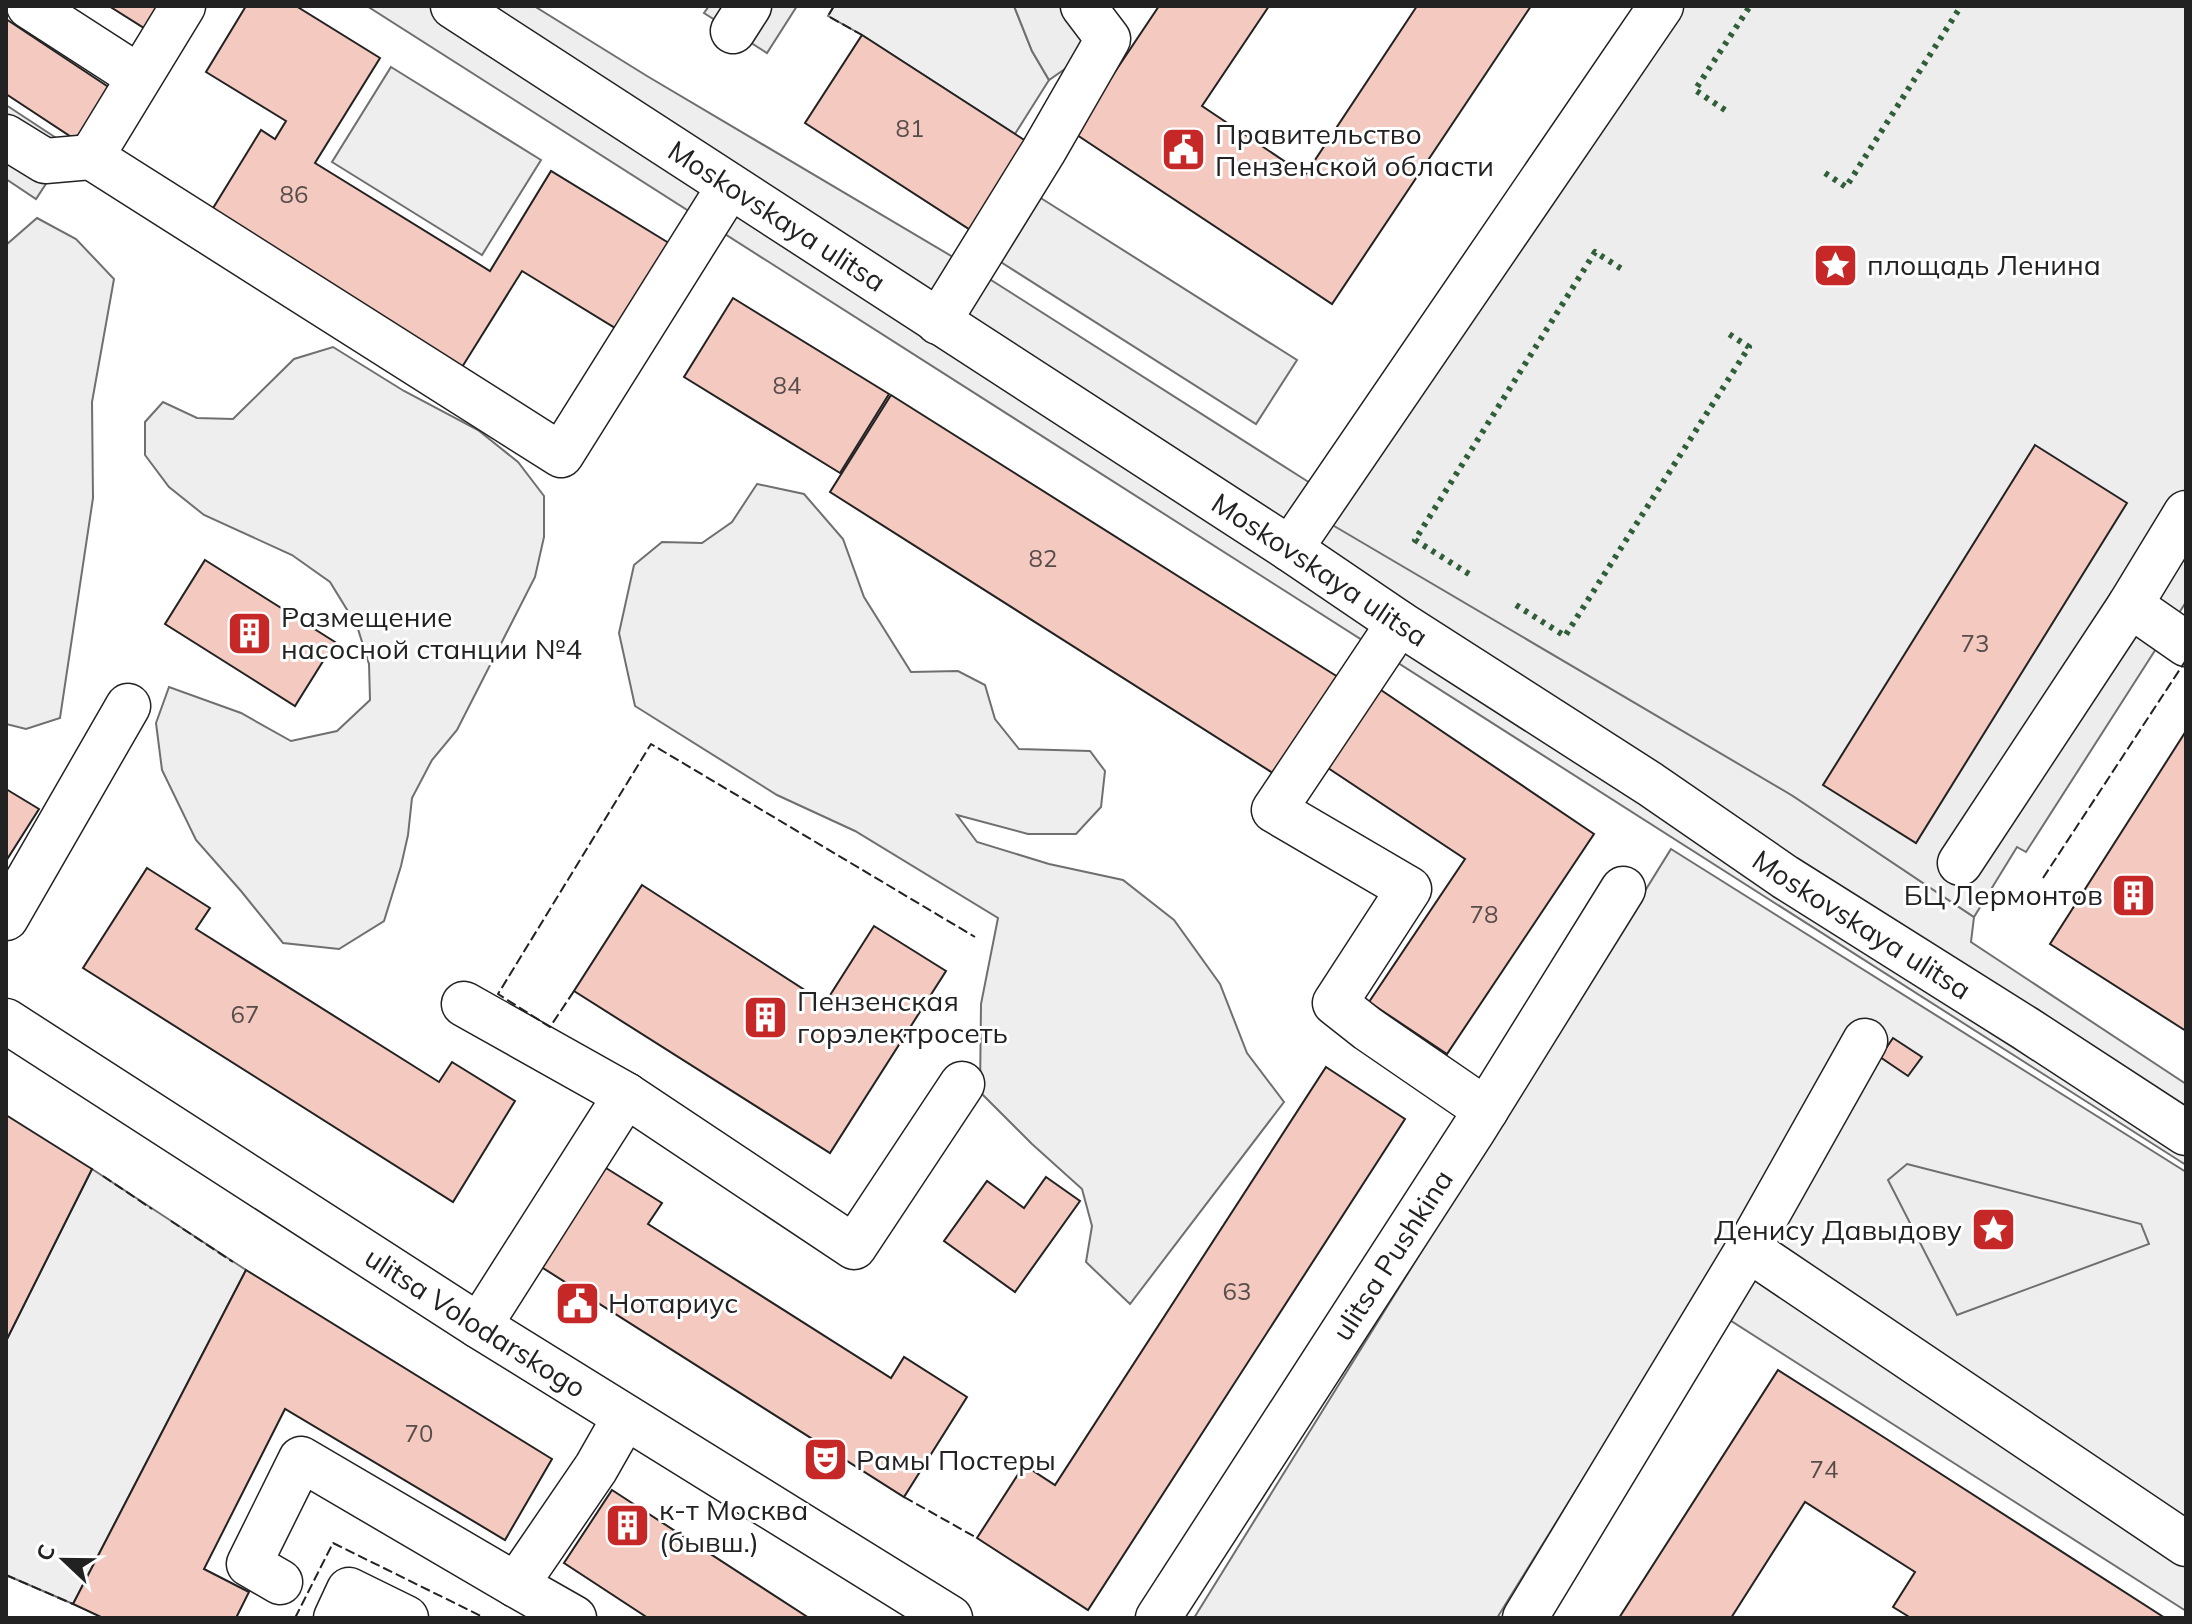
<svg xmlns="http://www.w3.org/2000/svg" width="2192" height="1624" font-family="Mulish,sans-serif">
<rect width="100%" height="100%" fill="#fff"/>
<g fill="#eee" stroke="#6f6f6f" stroke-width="2">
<polygon points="367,6 534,6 647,76 980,273 1307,481 1793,796 1974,917 1971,942 2186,1084 2186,1165"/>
<polygon points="834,6 1014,6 1032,51 1049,80 1015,134 862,35 828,16"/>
<polygon points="391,67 541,160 482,255 332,162"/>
<polygon points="1036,195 1297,360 1256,424 996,259"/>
<polygon points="37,218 76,239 114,279 92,402 93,498 60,718 26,729 6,724 6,245"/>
<polygon points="333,347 404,391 478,430 518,462 544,496 544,537 535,577 457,730 432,760 412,798 408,835 401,866 384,921 339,949 283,943 241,891 196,840 162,770 156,723 169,687 241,713 291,741 337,731 370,700 369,664 357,626 330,582 292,555 204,515 169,487 145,455 145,422 163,402 197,418 233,419 294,359"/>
<polygon points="757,484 804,494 843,539 864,597 911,672 958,671 985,685 995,719 1019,749 1090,751 1105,771 1101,807 1076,834 1028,834 957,815 977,842 1049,864 1123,880 1174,920 1220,984 1247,1053 1284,1102 1130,1304 1086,1262 1092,1226 1082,1189 1032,1144 980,1092 981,1004 998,918 855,831 777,795 635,706 619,633 634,565 662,542 702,543 732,522"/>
<polygon points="1671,849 2186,1172 2186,1611 1695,1298 1497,1618 1194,1618"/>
<polygon points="92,1169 246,1270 73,1604 6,1575 6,1341"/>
</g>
<g fill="#ededed" stroke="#6f6f6f" stroke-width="2">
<polygon points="709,6 797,6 767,53 704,13"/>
<polygon points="1014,6 1083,6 1108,39 1049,80 1032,51"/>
<polygon points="1644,6 2186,6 2186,602 2026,852 2017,847 1974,917 1793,796 1329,523"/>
<polygon points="6,105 70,147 36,199 6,179"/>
<polygon points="1907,1164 2141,1224 2149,1244 1957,1315 1888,1180"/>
</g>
<g fill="#f3c9c0" stroke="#222" stroke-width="2">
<polygon points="109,6 169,6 152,33"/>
<polygon points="246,6 296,6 380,58 315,163 490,271 551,171 677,248 625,334 522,271 459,372 207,218 261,130 275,139 286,121 206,72"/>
<polygon points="1159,6 1269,6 1202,106 1305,175 1417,6 1531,6 1332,304 1074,133"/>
<polygon points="6,19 113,90 79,142 6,94"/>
<polygon points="862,35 1029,143 972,231 805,123"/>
<polygon points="733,298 889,394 840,473 684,377"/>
<polygon points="891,395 1338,677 1276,775 830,492"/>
<polygon points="2035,445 2127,503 1916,843 1823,785"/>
<polygon points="205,560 335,642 295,706 165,624"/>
<polygon points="1378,688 1594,834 1447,1054 1369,1002 1465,859 1325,766"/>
<polygon points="2186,731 2186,1031 2050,944"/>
<polygon points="6,789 39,809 6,861"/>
<polygon points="147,868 210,908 196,929 439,1082 452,1062 515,1101 453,1202 83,968"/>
<polygon points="642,885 825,1003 874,926 946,971 830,1153 574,991"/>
<polygon points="1893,1038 1922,1057 1908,1076 1880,1057"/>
<polygon points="1326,1067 1405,1119 1088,1610 977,1538 1024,1465 1055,1485"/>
<polygon points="6,1115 92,1169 6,1341"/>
<polygon points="598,1163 662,1203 648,1224 891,1378 904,1357 967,1397 904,1497 535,1263"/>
<polygon points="1046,1177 1080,1201 1015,1292 944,1241 987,1181 1024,1208"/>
<polygon points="246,1270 552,1459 505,1540 285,1409 204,1569 249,1592 236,1618 103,1618 73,1604"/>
<polygon points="1778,1370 1885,1438 2165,1618 1911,1618 1893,1607 1915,1572 1805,1502 1731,1618 1619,1618"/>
<polygon points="612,1490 809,1618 648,1618 564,1563"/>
</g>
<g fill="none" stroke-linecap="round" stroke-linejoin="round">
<defs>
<g id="minor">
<polyline points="29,6 139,77"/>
<path id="s1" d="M453 6 1290 549 1399 623 1650 784 1785 877 2025 1028 2186 1133"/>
<polyline points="733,31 749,6"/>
<polyline points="6,137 45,161 91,157 561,455 729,187"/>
<polyline points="91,157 183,6"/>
<polyline points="938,322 1043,152 1108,39 1083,6"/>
<polyline points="1290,549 1661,6"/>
<polyline points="2130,605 2186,644"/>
<polyline points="1399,623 1274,810 1409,889 1335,1003 1368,1029 1486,1110"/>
<polyline points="1960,863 2130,605 2186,513"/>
<polyline points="6,918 128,706"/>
<polyline points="464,1004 626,1095 479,1326"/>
<polyline points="626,1095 854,1247 962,1084"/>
<polyline points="1748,1249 2186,1544"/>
<polyline points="280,1582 249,1564 301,1459 516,1585 596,1468 625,1417"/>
<polyline points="516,1585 574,1618"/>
<polyline points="336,1618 349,1590 406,1618"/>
<path id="s2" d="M1158 1618 1474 1129 1623 889"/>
<polyline points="1525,1618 1748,1249 1865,1041"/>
</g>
<g id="major">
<path id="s3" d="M6 1021 479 1326 950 1618"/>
</g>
</defs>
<use href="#minor" stroke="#222" stroke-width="47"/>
<use href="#major" stroke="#222" stroke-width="47"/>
<use href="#minor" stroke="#fff" stroke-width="44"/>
<use href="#major" stroke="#fff" stroke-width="44"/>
<g stroke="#2f5e38" stroke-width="6" stroke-dasharray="4 6" stroke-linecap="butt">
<polyline points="1725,110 1695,90 1750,6"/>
<polyline points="1825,173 1846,187 1961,6"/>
<polyline points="1469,574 1415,540 1595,252 1625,271"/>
<polyline points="1516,605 1565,636 1749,347 1729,334"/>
</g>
<g stroke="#222" stroke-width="2" stroke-dasharray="10 4" stroke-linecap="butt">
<polyline points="834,6 828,16 862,35"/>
<polyline points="2043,878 2186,660"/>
<polyline points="574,991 550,1027 498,994 651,744 975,937"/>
<polyline points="103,1176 152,1209"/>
<polyline points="171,1221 233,1262"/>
<polyline points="904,1497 977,1538"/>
<polyline points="6,1575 73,1604"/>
<polyline points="295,1618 333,1543 485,1618"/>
</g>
</g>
<defs>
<symbol id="civic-square" viewBox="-11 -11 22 22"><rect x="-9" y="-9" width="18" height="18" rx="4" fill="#c62828" stroke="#fff"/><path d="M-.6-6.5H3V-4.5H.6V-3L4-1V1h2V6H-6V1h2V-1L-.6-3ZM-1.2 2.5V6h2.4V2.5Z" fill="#fff"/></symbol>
<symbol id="sight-square" viewBox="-11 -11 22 22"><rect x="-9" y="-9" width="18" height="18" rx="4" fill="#c62828" stroke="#fff"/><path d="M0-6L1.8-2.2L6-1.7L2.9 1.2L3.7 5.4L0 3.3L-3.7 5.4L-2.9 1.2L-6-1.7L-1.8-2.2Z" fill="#fff"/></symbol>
<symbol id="building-square" viewBox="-11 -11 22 22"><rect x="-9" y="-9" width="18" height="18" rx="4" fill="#c62828" stroke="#fff"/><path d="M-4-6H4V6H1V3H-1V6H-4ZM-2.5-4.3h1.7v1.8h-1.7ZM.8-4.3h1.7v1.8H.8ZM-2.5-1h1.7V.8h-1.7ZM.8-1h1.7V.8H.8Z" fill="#fff"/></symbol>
<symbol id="theatre-square" viewBox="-11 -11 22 22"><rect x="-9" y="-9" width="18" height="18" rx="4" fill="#c62828" stroke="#fff"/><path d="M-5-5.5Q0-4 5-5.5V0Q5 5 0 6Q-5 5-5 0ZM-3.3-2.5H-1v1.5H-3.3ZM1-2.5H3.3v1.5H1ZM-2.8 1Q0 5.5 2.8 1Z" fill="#fff"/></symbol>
</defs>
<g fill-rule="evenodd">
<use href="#civic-square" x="1158" y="124" width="51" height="51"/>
<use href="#sight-square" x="1810" y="240" width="51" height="51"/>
<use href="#building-square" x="224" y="608" width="51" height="51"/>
<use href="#building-square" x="2108" y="870" width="51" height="51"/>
<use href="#building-square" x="740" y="992" width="51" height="51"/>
<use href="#sight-square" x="1968" y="1204" width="51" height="51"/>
<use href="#civic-square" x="552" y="1278" width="51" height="51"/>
<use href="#theatre-square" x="800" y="1434" width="51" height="51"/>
<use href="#building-square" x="602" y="1500" width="51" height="51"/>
</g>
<g text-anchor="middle" stroke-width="6" stroke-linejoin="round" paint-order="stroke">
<g font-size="24" fill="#564c4a">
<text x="910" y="137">81</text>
<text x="294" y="203">86</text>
<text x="787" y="394">84</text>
<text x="1043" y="567">82</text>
<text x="1975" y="652">73</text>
<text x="1484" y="923">78</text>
<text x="245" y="1023">67</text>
<text x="1237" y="1300">63</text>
<text x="419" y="1442">70</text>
<text x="1824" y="1478">74</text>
</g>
<g font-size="28" fill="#222" stroke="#fff" text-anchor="start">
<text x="1215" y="144">Правительство<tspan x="1215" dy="32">Пензенской области</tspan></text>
<text x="1867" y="275">площадь Ленина</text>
<text x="281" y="627">Размещение<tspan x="281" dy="32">насосной станции №4</tspan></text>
<text x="2103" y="905" text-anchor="end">БЦ Лермонтов</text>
<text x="797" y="1011">Пензенская<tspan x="797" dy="32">горэлектросеть</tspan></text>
<text x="1962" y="1240" text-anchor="end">Денису Давыдову</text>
<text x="608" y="1313">Нотариус</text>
<text x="856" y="1470">Рамы Постеры</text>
<text x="659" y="1520">к-т Москва<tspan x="659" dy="32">(бывш.)</tspan></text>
</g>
<g font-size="28" fill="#222" stroke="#fff">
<text dy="10" stroke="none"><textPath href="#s1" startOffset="386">Moskovskaya ulitsa</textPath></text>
<text dy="10" stroke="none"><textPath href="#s1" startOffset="1034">Moskovskaya ulitsa</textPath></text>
<text dy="10" stroke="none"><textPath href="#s1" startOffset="1682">Moskovskaya ulitsa</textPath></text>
<text dy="10" stroke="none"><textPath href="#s2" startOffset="432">ulitsa Pushkina</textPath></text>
<text dy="10" stroke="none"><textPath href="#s3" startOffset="558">ulitsa Volodarskogo</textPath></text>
</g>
</g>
<rect width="2192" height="1624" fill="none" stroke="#222222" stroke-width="16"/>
<g transform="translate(64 1560) rotate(292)" stroke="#ffffff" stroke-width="6" paint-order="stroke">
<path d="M0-6L14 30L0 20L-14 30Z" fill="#222222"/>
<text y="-12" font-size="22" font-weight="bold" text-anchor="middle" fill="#222222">С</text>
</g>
</svg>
